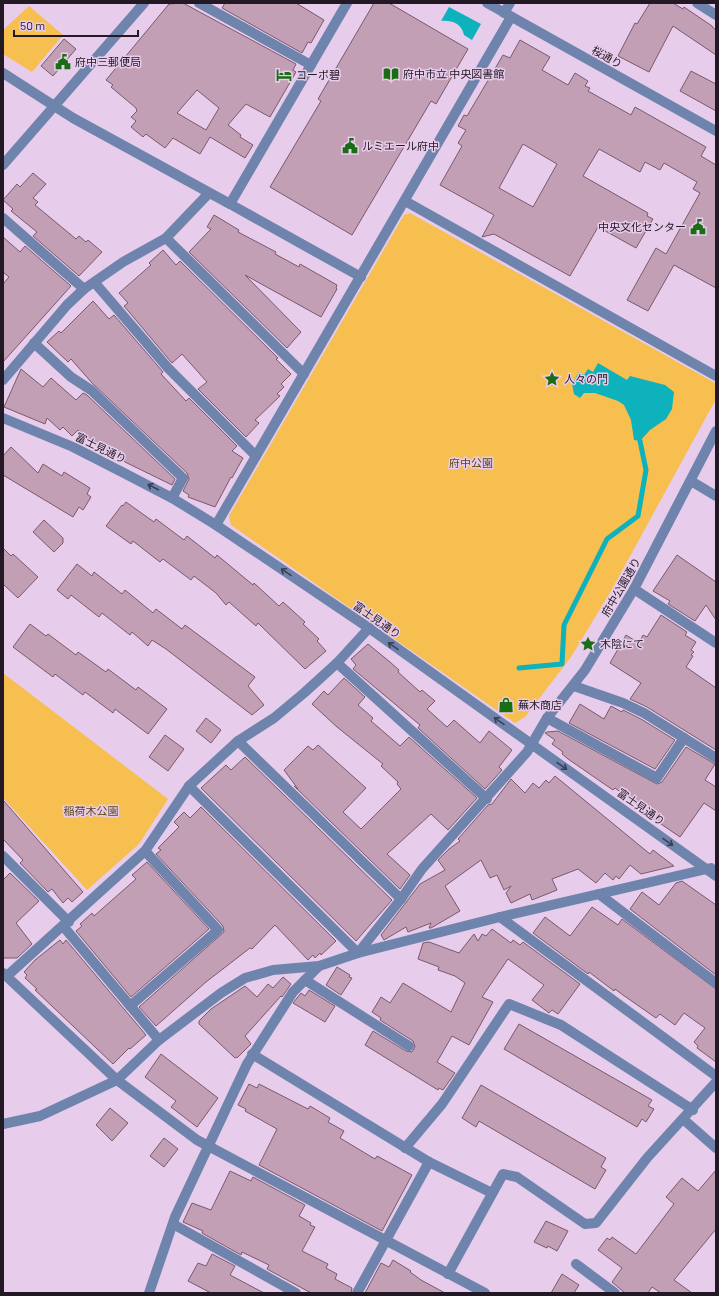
<svg xmlns="http://www.w3.org/2000/svg" width="719" height="1296" font-family="Barlow,'Noto Sans JP',sans-serif">
<rect width="100%" height="100%" fill="#e7cceb"/>
<g fill="#f6bf50">
<polygon points="29,6 63,35 32,72 3,54 3,30"/>
<polygon points="410,213 715,383 716,399 611,591 571,657 525,717 515,723 231,525 229,516 404,215"/>
<polygon points="3,673 168,799 139,844 87,890 3,798"/>
</g>
<g fill="#0db2bc">
<path d="M449 7 481 24 472 40 464 35C462 24 452 20 441 21Z"/>
<polygon points="598,363 627,380 630,376 665,385 674,392 672,409 666,419 650,430 640,441 634,440 631,420 624,405 618,401 595,393 584,393 580,398 574,394 572,384 579,372 584,375 588,369 593,372"/>
</g>
<g fill="none" stroke-linecap="round" stroke-linejoin="round">
<polyline stroke="#0db2bc" stroke-width="5" points="519,668 562,664 564,625 607,539 638,516 646,470 640,441"/>
</g>
<g fill="#c39fb5" stroke="#7a596d" fill-rule="evenodd">
<path d="M183 3 296 64 293 70 296 72 270 117 246 104 228 125 241 135 240 137 253 145 245 158 210 137 200 154 173 138 165 148 146 134 143 137 131 127 136 121 131 117 137 111 136 108 111 87 113 85 106 80 169 4ZM197 90 219 108 206 130 177 113Z"/>
<polygon points="225,3 296,3 324,20 311,43 308,42 302,53 222,8"/>
<polygon points="374,3 389,3 468,49 436,104 431,101 352,235 270,187 321,101 318,99"/>
<polygon points="650,3 673,3 683,9 684,7 712,26 716,31 716,55 673,26 649,72 618,56 635,23 637,24"/>
<polygon points="64,39 76,49 53,76 41,66"/>
<path d="M520 40 550 57 542 70 568 85 575 73 588 81 585 86 590 88 588 91 631 115 635 107 706 147 701 156 716 165V288L674 265 648 311 627 300 656 248 666 254 700 193 693 189 697 182 664 163 660 170 645 162 640 172 599 149 583 176 648 213 647 216 653 219 636 248 598 227 570 276 494 234 482 237 494 215 440 185 462 146 458 143 466 130 458 126 464 115 467 116 503 55 510 58ZM523 144 557 164 533 207 499 188Z"/>
<polygon points="691,71 716,84 716,111 680,91"/>
<polygon points="33,173 46,184 33,198 38,202 35,205 76,239 79,236 86,242 88,240 102,252 79,276 33,236 37,232 11,211 13,209 3,200 17,184 20,187"/>
<polygon points="214,215 239,230 238,232 276,252 275,254 299,267 300,264 337,285 336,288 337,289 321,317 245,275 301,332 287,348 189,252 211,229 207,227"/>
<polygon points="3,237 20,252 25,246 71,286 3,362 3,284 9,277 3,272"/>
<polygon points="163,250 176,265 180,261 278,358 276,359 291,374 281,384 284,387 277,394 280,396 255,420 259,423 246,437 198,389 207,382 182,354 172,363 124,306 128,303 119,293 151,265 149,263"/>
<polygon points="93,301 109,319 114,315 163,372 161,374 186,401 189,398 237,446 232,451 243,458 232,478 231,477 215,507 188,497 189,495 183,491 189,479 187,473 92,383 71,359 68,362 47,342 59,331 61,333"/>
<polygon points="21,369 43,387 51,378 76,400 83,393 87,395 175,479 172,485 125,462 109,447 105,451 92,439 90,441 78,430 72,436 63,427 60,430 47,418 45,424 4,407"/>
<polygon points="11,447 38,473 43,464 62,476 64,472 90,488 87,494 91,497 83,510 79,507 73,517 3,475 3,456"/>
<polygon points="126,502 154,522 156,519 184,540 187,536 215,558 217,555 253,585 254,583 279,606 283,602 305,622 303,624 319,639 317,641 326,651 305,669 258,623 256,626 229,602 226,605 216,593 194,576 191,580 163,559 160,562 133,541 131,544 106,526 122,505 123,506"/>
<polygon points="44,520 63,538 63,543 54,552 33,532"/>
<polygon points="3,548 11,556 13,554 38,577 18,598 3,584"/>
<polygon points="677,555 716,582 716,620 706,605 695,621 668,604 670,601 653,591"/>
<polygon points="77,564 92,576 94,572 122,594 125,590 153,613 156,609 182,629 185,625 255,677 248,686 264,705 252,715 166,649 152,640 148,646 132,632 130,635 102,613 99,617 71,595 68,599 57,590"/>
<polygon points="661,615 687,632 685,635 696,642 691,650 694,652 691,655 693,656 686,667 716,688 716,750 647,707 630,699 641,683 610,663 626,635 639,643 643,635 647,637"/>
<polygon points="30,624 46,636 48,634 76,655 78,652 106,672 108,669 136,690 138,687 167,709 148,734 115,709 113,713 85,692 83,695 55,674 53,677 13,647"/>
<polygon points="368,644 390,662 399,670 398,672 420,692 422,690 435,701 427,709 447,727 454,720 480,743 489,731 512,750 499,767 502,770 485,789 418,728 420,725 353,669 356,665 351,659"/>
<polygon points="344,678 365,697 358,705 373,718 371,721 400,746 409,737 477,798 448,830 431,814 387,854 410,875 400,889 294,786 298,789 284,770 308,746 313,750 318,745 366,788 343,812 361,829 401,789 397,784 398,782 381,766 383,764 337,727 312,704 324,691 328,695"/>
<polygon points="580,704 604,719 611,706 622,712 623,710 641,719 675,740 655,769 569,723"/>
<polygon points="206,718 221,730 211,743 196,731"/>
<polygon points="558,731 657,784 662,782 686,747 715,764 705,780 716,787 716,811 704,803 680,837 645,813 646,811 615,788 613,790 568,759 562,754 563,752 552,744 555,740 545,733 547,732"/>
<polygon points="165,735 184,749 168,771 149,757"/>
<polygon points="245,757 392,900 356,941 201,788 226,765 231,770"/>
<polygon points="555,776 650,854 653,850 674,866 641,874 630,865 619,879 616,876 613,880 605,873 596,883 578,869 552,879 557,890 532,900 530,894 511,903 506,893 511,886 504,890 497,875 490,878 481,860 445,886 460,911 431,928 429,928 431,923 408,932 406,927 384,940 381,935 420,884 445,870 438,860 449,849 460,841 458,839 488,805 492,804 511,779 525,793 533,783 539,788 546,780 549,783"/>
<polygon points="3,800 83,892 72,902 68,898 63,903 52,889 48,892 20,863 23,860 3,839"/>
<polygon points="201,807 336,941 321,955 320,953 315,958 313,955 308,960 275,925 252,949 250,948 206,982 156,1026 139,1007 224,932 223,926 156,854 161,850 158,848 179,827 174,822 184,812 190,818"/>
<polygon points="147,862 209,929 131,997 76,931 82,926 80,924 92,913 94,916 136,879 132,875"/>
<polygon points="10,873 39,901 16,923 32,944 17,958 3,958 3,880"/>
<polygon points="682,881 716,905 716,975 630,909 642,892 659,905 676,883"/>
<polygon points="592,907 618,925 622,919 716,989 716,1062 697,1048 698,1046 694,1042 705,1028 684,1013 675,1025 660,1014 656,1018 623,995 615,989 614,991 589,972 588,974 533,933 545,917 570,936"/>
<polygon points="492,929 511,943 513,940 520,945 523,942 580,984 558,1014 552,1010 549,1013 532,1000 544,985 508,959 482,997 493,1002 469,1045 452,1036 437,1062 455,1073 443,1090 439,1088 438,1090 365,1045 373,1031 406,1051 412,1052 415,1047 413,1041 380,1020 381,1018 372,1012 381,997 390,1003 403,983 451,1012 465,983 455,976 438,970 439,967 418,959 423,943 429,942 459,953 474,934 478,941 482,934 486,936"/>
<polygon points="60,940 63,944 66,940 146,1035 130,1049 129,1048 113,1064 35,990 37,989 25,978 27,975 24,972 35,960"/>
<polygon points="337,967 350,975 349,977 352,978 341,995 326,985"/>
<polygon points="283,977 291,984 282,997 281,996 245,1036 251,1044 238,1057 235,1058 199,1024 199,1021 211,1009 245,986 257,997 268,984 273,988"/>
<polygon points="309,990 335,1006 325,1022 293,1003 301,993 305,996"/>
<polygon points="519,1024 652,1100 648,1106 654,1109 646,1122 642,1119 637,1127 504,1049"/>
<polygon points="161,1054 218,1098 197,1127 171,1107 176,1101 145,1077"/>
<polygon points="249,1084 257,1088 259,1084 308,1109 310,1106 330,1118 328,1122 344,1131 340,1138 375,1159 377,1156 412,1175 382,1231 259,1165 277,1129 245,1111 246,1109 238,1105"/>
<polygon points="481,1085 606,1158 601,1167 606,1170 595,1189 479,1121 476,1127 462,1118"/>
<polygon points="110,1108 128,1123 112,1141 96,1125"/>
<polygon points="164,1138 178,1149 164,1167 150,1156"/>
<polygon points="716,1170 716,1229 674,1280 692,1293 661,1293 652,1287 648,1293 625,1293 612,1282 622,1268 598,1250 607,1238 610,1240 612,1237 636,1254 674,1204 666,1197 682,1178 698,1191"/>
<polygon points="230,1171 251,1181 253,1177 305,1205 299,1216 311,1223 310,1225 315,1227 302,1251 328,1264 326,1268 337,1274 335,1279 352,1288 351,1293 311,1293 267,1269 269,1265 242,1252 241,1255 202,1233 203,1231 183,1222 192,1203 211,1210"/>
<polygon points="546,1221 568,1231 557,1251 548,1246 547,1248 534,1242"/>
<polygon points="212,1254 235,1266 230,1275 264,1293 211,1293 188,1281 198,1263 206,1266"/>
<polygon points="393,1260 411,1271 410,1272 421,1280 445,1293 365,1293 381,1263 389,1267"/>
<polygon points="562,1274 579,1285 574,1293 551,1293"/>
</g>
<g fill="none" stroke-linecap="round" stroke-linejoin="round">
<g stroke="#6e84ac" stroke-width="10">
<polyline points="199,3 311,65"/>
<polyline points="347,3 230,204 361,277"/>
<polyline points="487,3 716,131"/>
<polyline points="697,3 716,15"/>
<polyline points="504,13 510,3"/>
<polyline points="3,73 73,118 230,204"/>
<polyline points="3,165 144,3"/>
<polyline points="405,201 716,376"/>
<polyline points="3,218 84,289"/>
<polyline points="166,238 304,374"/>
<polyline points="95,283 168,368 256,456"/>
<polyline points="34,343 71,377 91,390 183,478 172,498"/>
<polyline points="3,380 67,305 84,289 123,262 166,238 209,193"/>
<polyline points="3,418 73,447 122,472 172,498 216,525 369,628 716,876"/>
<polyline points="691,481 716,496"/>
<polyline points="216,525 511,17"/>
<polyline points="634,589 716,643"/>
<polyline points="337,663 487,799"/>
<polyline points="574,686 623,703 644,713 716,758"/>
<polyline points="547,718 657,778 684,738"/>
<polyline points="238,741 401,899"/>
<polyline points="189,786 358,953 401,899 422,869 527,752 547,718 585,670 634,589 716,431"/>
<polyline points="3,856 69,922"/>
<polyline points="599,894 716,983"/>
<polyline points="500,917 716,1076"/>
<polyline points="63,926 159,1040"/>
<polyline points="3,973 117,1080 197,1140 485,1293"/>
<polyline points="7,976 145,851 189,786 238,741 274,718 304,693 337,663 369,628"/>
<polyline points="305,980 409,1046"/>
<polyline points="130,1006 218,930 145,851"/>
<polyline points="252,1054 429,1162 492,1193"/>
<polyline points="683,1119 716,1148"/>
<polyline points="3,1124 40,1116 117,1080 159,1040 221,993 245,978 273,970 319,966 358,953 500,917 711,868"/>
<polyline points="405,1148 442,1104 509,1004 561,1025 693,1110"/>
<polyline points="173,1224 296,1293"/>
<polyline points="576,1264 615,1293"/>
<polyline points="448,1274 503,1174 517,1177 585,1224 596,1223 647,1158 716,1082"/>
<polyline points="149,1293 175,1217 247,1064 293,992 319,966"/>
<polyline points="357,1293 429,1162"/>
</g>
</g>
<defs><path id="oneway-shaft" d="M-6 0H5M1.5-3L5.5 0L1.5 3" fill="none" stroke-width="1.6" stroke-linecap="round" stroke-linejoin="round"/></defs>
<g stroke="#3d3e54">
<use href="#oneway-shaft" transform="translate(153 487) rotate(-152)"/>
<use href="#oneway-shaft" transform="translate(286 572) rotate(-146)"/>
<use href="#oneway-shaft" transform="translate(393 646) rotate(-145)"/>
<use href="#oneway-shaft" transform="translate(499 721) rotate(-145)"/>
<use href="#oneway-shaft" transform="translate(562 766) rotate(35)"/>
<use href="#oneway-shaft" transform="translate(668 842) rotate(35)"/>
</g>
<defs>
<symbol id="civic-bare" viewBox="-9 -9 18 18"><path d="M-.6-6.5H3V-4.5H.6V-3L4-1V1h2V6H-6V1h2V-1L-.6-3ZM-1.2 2.5V6h2.4V2.5Z" fill="#1a6d14" stroke="#e7cceb" stroke-width="2.5" paint-order="stroke"/></symbol>
<symbol id="library-bare" viewBox="-9 -9 18 18"><path d="M-6-4Q-3-5.5-.7-3.5V5Q-3 3-6 4ZM6-4Q3-5.5 .7-3.5V5Q3 3 6 4Z" fill="#1a6d14" stroke="#e7cceb" stroke-width="2.5" paint-order="stroke"/></symbol>
<symbol id="hotel-bare" viewBox="-9 -9 18 18"><path d="M-6-4.5h1.5V1H6V5H4.5V3h-9V5H-6ZM-4 0a1.8 1.8 0 1 1 3.6 0ZM.5 0V-2.5h3Q6-2.5 6 0Z" fill="#1a6d14" stroke="#e7cceb" stroke-width="2.5" paint-order="stroke"/></symbol>
<symbol id="sight-bare" viewBox="-9 -9 18 18"><path d="M0-6L1.8-2.2L6-1.7L2.9 1.2L3.7 5.4L0 3.3L-3.7 5.4L-2.9 1.2L-6-1.7L-1.8-2.2Z" fill="#1a6d14" stroke="#e7cceb" stroke-width="2.5" paint-order="stroke"/></symbol>
<symbol id="shop-bare" viewBox="-9 -9 18 18"><path d="M-5-2.5h2.3a2.7 3.5 0 0 1 5.4 0H5L5.5 6h-11ZM-1.5-2.5h3a1.5 2.3 0 0 0-3 0Z" fill="#1a6d14" stroke="#e7cceb" stroke-width="2.5" paint-order="stroke"/></symbol>
</defs>
<g fill-rule="evenodd">
<use href="#civic-bare" x="52" y="51" width="22" height="22"/>
<use href="#library-bare" x="380" y="63" width="22" height="22"/>
<use href="#hotel-bare" x="273" y="64" width="22" height="22"/>
<use href="#civic-bare" x="339" y="135" width="22" height="22"/>
<use href="#civic-bare" x="687" y="216" width="22" height="22"/>
<use href="#sight-bare" x="541" y="368" width="22" height="22"/>
<use href="#sight-bare" x="577" y="633" width="22" height="22"/>
<use href="#shop-bare" x="495" y="694" width="22" height="22"/>
</g>
<g text-anchor="middle" stroke-width="3" stroke-linejoin="round" paint-order="stroke">
<g font-size="11" fill="#221924" stroke="#e7cceb">
<text transform="translate(607 57) rotate(29)" y="4">桜通り</text>
<text transform="translate(101 448) rotate(26)" y="4">富士見通り</text>
<text transform="translate(621 587) rotate(-60)" y="4">府中公園通り</text>
<text transform="translate(377 620) rotate(35)" y="4">富士見通り</text>
<text transform="translate(641 807) rotate(35)" y="4">富士見通り</text>
</g>
<g font-size="11" fill="#221924" stroke="#e7cceb" text-anchor="start">
<text x="75" y="66">府中三郵便局</text>
<text x="403" y="78">府中市立 中央図書館</text>
<text x="296" y="79">コーポ碧</text>
<text x="362" y="150">ルミエール府中</text>
<text x="686" y="231" text-anchor="end">中央文化センター</text>
<text x="564" y="383">人々の門</text>
<text x="600" y="648">木陰にて</text>
<text x="518" y="709">蕪木商店</text>
</g>
<g font-size="11" fill="#5d4617" stroke="#e7cceb">
<text x="471" y="467">府中公園</text>
<text x="91" y="815">稲荷木公園</text>
</g>
</g>
<rect width="719" height="1296" fill="none" stroke="#221924" stroke-width="8"/>
<path d="M14 30v6h124v-6" fill="none" stroke="#221924" stroke-width="2"/>
<text x="20" y="30" font-size="12" fill="#221924" stroke="#e7cceb" stroke-width="3" paint-order="stroke">50 m</text>
</svg>
